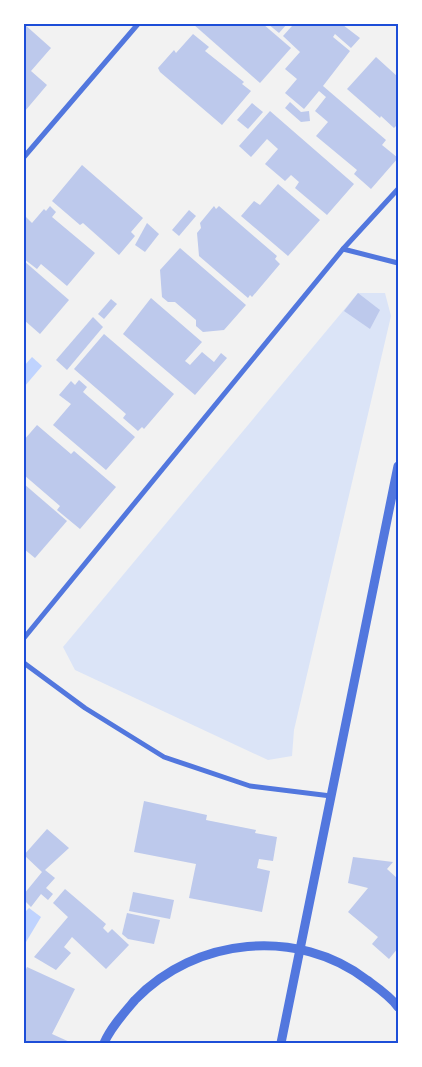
<svg xmlns="http://www.w3.org/2000/svg" width="422" height="1067" font-family="'Alegreya Sans',sans-serif">
<rect width="100%" height="100%" fill="#f2f2f2"/>
<polygon fill="#dbe4f7" points="358,293 385,293 391,316 294,730 292,756 268,760 75,670 63,647"/>
<g fill="#bfd3fe">
<polygon points="32,357 42,366 24,387 24,366"/>
<polygon points="29,908 41,917 26,942 24,941 24,913"/>
</g>
<g fill="#bdc9ec">
<polygon points="24,24 51,48 31,71 47,85 25,111"/>
<polygon points="193,24 263,24 291,48 260,83"/>
<polygon points="268,24 287,24 279,33"/>
<polygon points="289,24 345,24 343,25 360,38 351,48 335,34 333,37 350,51 323,86 386,140 382,145 398,158 371,189 354,174 357,170 316,136 328,122 315,111 326,97 319,91 304,109 285,93 297,79 285,69 300,52 283,36 292,26"/>
<polygon points="193,34 209,47 205,51 244,82 242,84 251,91 222,125 160,72 158,68 174,50 176,53"/>
<polygon points="376,57 398,77 398,124 394,128 381,116 380,118 347,89"/>
<polygon points="290,102 301,112 309,111 310,121 301,122 285,108"/>
<polygon points="252,103 263,112 248,129 237,120"/>
<polygon points="270,111 354,184 327,215 295,188 299,182 291,175 285,181 265,164 278,149 267,139 251,157 239,146"/>
<polygon points="82,165 143,218 131,232 135,236 119,255 83,223 80,225 52,201"/>
<polygon points="278,184 320,220 288,256 241,216 254,201 260,205"/>
<polygon points="50,206 56,212 52,217 95,253 67,286 41,264 37,269 24,259 24,215 32,223 44,209 46,211"/>
<polygon points="214,206 216,209 219,206 277,256 275,259 280,264 252,297 250,295 248,298 199,256 197,233 201,228 200,223"/>
<polygon points="189,210 196,216 179,236 172,230"/>
<polygon points="147,223 159,234 145,252 135,245"/>
<polygon points="180,248 246,305 224,330 203,332 196,326 196,320 175,302 168,302 162,297 160,270"/>
<polygon points="24,261 69,300 40,334 24,320"/>
<polygon points="358,293 380,310 370,329 344,311"/>
<polygon points="151,298 202,342 185,361 190,365 202,352 214,362 221,353 227,358 195,395 123,334"/>
<polygon points="111,299 117,304 104,319 98,314"/>
<polygon points="93,317 103,327 67,370 56,360"/>
<polygon points="104,334 174,394 144,429 142,427 138,431 123,418 126,414 74,369"/>
<polygon points="79,380 87,387 83,392 135,437 106,470 53,425 71,404 59,395 71,381 75,385"/>
<polygon points="37,425 71,454 74,451 116,487 80,529 57,510 60,506 24,475 24,440"/>
<polygon points="24,484 67,521 35,558 24,549"/>
<polygon points="144,801 207,815 206,820 256,830 255,833 277,837 273,861 259,859 257,868 270,871 262,912 189,898 196,864 134,852"/>
<polygon points="47,829 69,848 45,870 55,878 46,888 53,894 48,900 41,894 31,907 24,900 24,894 42,872 24,855"/>
<polygon points="353,857 393,862 387,869 398,879 398,948 389,959 372,944 378,937 348,912 368,888 348,883"/>
<polygon points="65,889 106,924 103,928 108,933 112,929 129,945 106,969 72,937 64,947 71,953 56,970 34,957 68,917 53,903"/>
<polygon points="133,892 174,900 170,919 129,911"/>
<polygon points="127,913 160,920 154,944 128,939 122,934"/>
<polygon points="27,967 75,989 52,1034 72,1043 28,1043 24,1041 24,974"/>
</g>
<g fill="none" stroke-linecap="round" stroke-linejoin="round">
<g stroke="#5277de" stroke-width="5">
<polyline points="24,157 138,24"/>
<polyline points="343,249 398,263"/>
<polyline points="24,638 343,249 398,189"/>
<polyline points="24,663 85,708 164,757 250,786 331,796"/>
</g>
<g stroke="#5277de" stroke-width="9">
<path d="M104 1043C111 1027 124 1013 135 1000 195 937 298 927 367 980 378 988 390 996 398 1007"/>
<polyline points="281,1043 398,466"/>
</g>
</g>
<rect width="422" height="1067" fill="none" stroke="#ffffff" stroke-width="50"/>
<rect x="25" y="25" width="372" height="1017" fill="none" stroke="#1d4ed8" stroke-width="2"/>
</svg>
